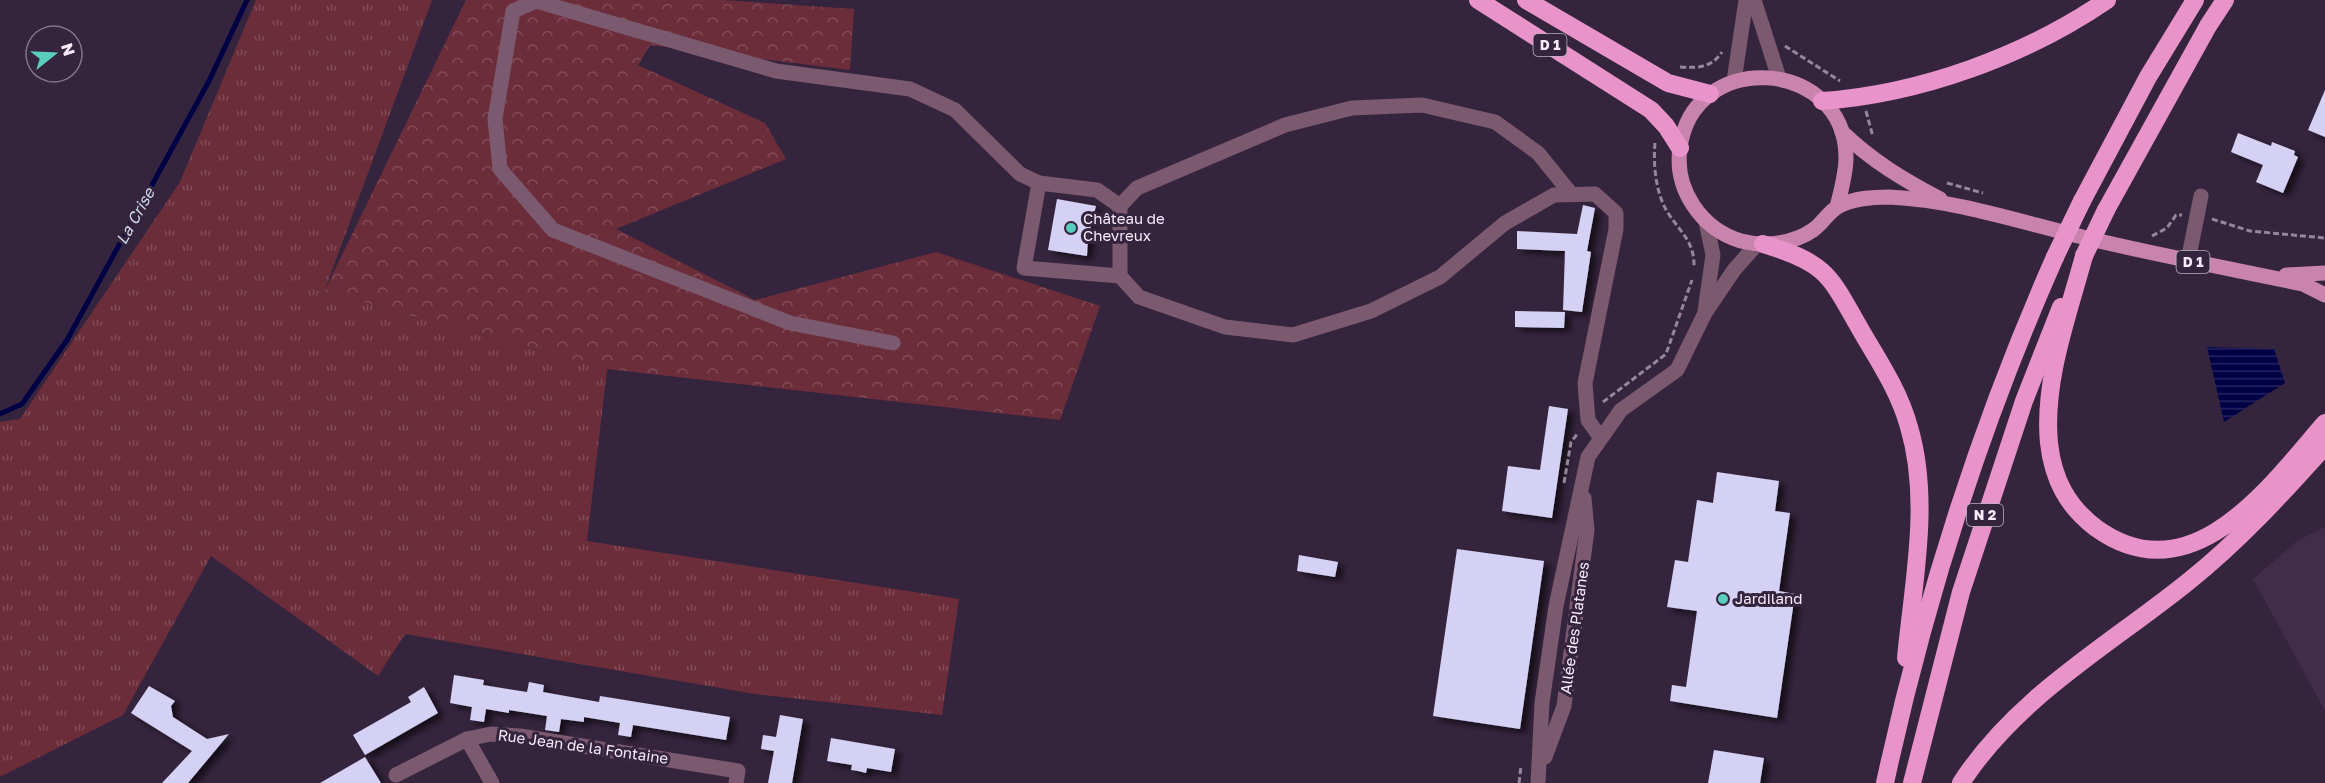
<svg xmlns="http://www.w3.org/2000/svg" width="2325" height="783" font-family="'Golos Text',sans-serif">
<defs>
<pattern id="grass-tufts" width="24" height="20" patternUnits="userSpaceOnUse" patternTransform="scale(1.5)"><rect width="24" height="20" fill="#6c2d3b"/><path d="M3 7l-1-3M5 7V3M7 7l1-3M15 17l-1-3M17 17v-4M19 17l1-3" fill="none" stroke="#824c58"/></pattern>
<pattern id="forest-crowns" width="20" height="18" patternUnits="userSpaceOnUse" patternTransform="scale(1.5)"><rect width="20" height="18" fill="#6c2d3b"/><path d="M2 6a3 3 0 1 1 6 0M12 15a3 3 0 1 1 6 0" fill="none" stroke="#824c58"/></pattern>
<pattern id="water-rules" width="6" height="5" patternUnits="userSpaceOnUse" patternTransform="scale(1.5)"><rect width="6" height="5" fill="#000145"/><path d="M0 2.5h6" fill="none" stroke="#262661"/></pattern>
<filter id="shadow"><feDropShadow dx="6" dy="4" stdDeviation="3" flood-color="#0009"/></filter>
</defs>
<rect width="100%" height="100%" fill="#35243d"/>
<polygon fill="#412c4a" points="2325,527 2325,711 2253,579 2298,540"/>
<polygon fill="url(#grass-tufts)" points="256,0 432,0 324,292 607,369 587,541 959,599 942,715 755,694 405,634 378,676 211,556 123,715 0,777 0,422 20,419 180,182"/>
<polygon fill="url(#forest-crowns)" points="466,0 724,0 854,9 850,70 650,45 638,65 765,123 786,159 616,229 755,300 936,252 1100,306 1060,420 607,369 324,292"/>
<polygon fill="url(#water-rules)" points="2207,347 2274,349 2285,383 2224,422"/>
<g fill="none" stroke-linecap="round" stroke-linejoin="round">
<polyline stroke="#000145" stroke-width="5" points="0,414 22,404 67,340 209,81 247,0"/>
</g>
<g fill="#d4d1f4" filter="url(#shadow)">
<polygon points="2325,90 2325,137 2308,130"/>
<polygon points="2238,133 2271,146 2272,142 2295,151 2294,155 2298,157 2283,193 2256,182 2263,165 2231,152"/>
<polygon points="1057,199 1096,206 1088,238 1087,256 1048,250"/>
<polygon points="1583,205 1595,208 1587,251 1591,252 1582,312 1563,310 1565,251 1517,249 1517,231 1577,234"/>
<polygon points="1515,311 1565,312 1564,328 1515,327"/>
<polygon points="1549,406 1568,409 1552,518 1502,511 1508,466 1540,470"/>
<polygon points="1717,472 1779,481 1775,511 1790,513 1779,591 1795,594 1777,718 1670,701 1672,685 1686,687 1697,611 1667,607 1675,560 1688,562 1697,500 1713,503"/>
<polygon points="1457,549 1544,561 1520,729 1433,716"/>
<polygon points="1299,555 1338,562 1335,577 1297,571"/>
<polygon points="454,675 484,680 483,685 527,692 529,682 544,685 543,692 599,702 600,696 730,717 726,740 633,725 631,737 618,735 620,723 584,717 584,722 561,719 559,732 545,730 547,716 509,710 509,713 486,709 484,722 470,720 472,707 450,703"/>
<polygon points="149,686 175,701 171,706 173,717 207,739 229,734 188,783 162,783 192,751 131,713"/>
<polygon points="424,687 438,713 365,755 353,735 411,702 408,697"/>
<polygon points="780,715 803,719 792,783 768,783 774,751 761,749 763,735 776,737"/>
<polygon points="831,738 895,749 891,772 867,768 866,773 858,771 851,770 852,765 827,761"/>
<polygon points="1714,750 1764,758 1760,783 1708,783"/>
<polygon points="365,757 381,783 320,783"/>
</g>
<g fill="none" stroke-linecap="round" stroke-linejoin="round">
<g stroke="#95879b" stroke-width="3" stroke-dasharray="6 3" stroke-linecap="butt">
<polyline points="1785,46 1840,81"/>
<path d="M1680 67C1698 68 1711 68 1722 52"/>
<polyline points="1866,111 1873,137"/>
<path d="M1655 143C1653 166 1656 194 1668 213 1681 233 1695 242 1694 268"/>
<polyline points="1947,183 1983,193"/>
<polyline points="2212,219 2250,231 2325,238"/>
<polyline points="2152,236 2167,228 2176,215 2182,215"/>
<polyline points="1603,402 1666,354 1692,280"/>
<polyline points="1564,483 1571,442 1578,433"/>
<polyline points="1519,783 1521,766"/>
</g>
<g stroke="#7b596e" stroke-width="15">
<polyline points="1754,0 1779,78"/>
<polyline points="1734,81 1746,0"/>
<polyline points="1572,195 1538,153 1495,122 1422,105 1352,108 1285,125 1137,188 1120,206 1120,276 1139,297 1225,327 1293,335 1371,311 1440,277 1505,223 1554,195 1595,194 1616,213 1616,229 1585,383 1588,420 1600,437"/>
<polyline points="2188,261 2201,196"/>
<polyline points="1120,276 1024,268 1039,183 1097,190 1120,206"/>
<polyline points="1705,311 1713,255 1706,222"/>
<polyline points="893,343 790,323 553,230 500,169 495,119 513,11 536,1 776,71 910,89 955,110 1020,174 1039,183"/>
<polyline points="1545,757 1564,706 1587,530 1584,498"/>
<polyline points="396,775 467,739"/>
<polyline points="492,783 467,739 491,734 520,736 738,771 736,783"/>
<polyline points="1538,783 1542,703 1556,606 1588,457 1621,410 1677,370 1705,313 1734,270 1757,244"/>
</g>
<g stroke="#c983af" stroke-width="15">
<path d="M1842 132C1872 161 1904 180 1940 199"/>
<path d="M1837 207C1841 191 1846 174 1846 157 1845 58 1693 48 1680 148 1674 189 1701 229 1741 241 1764 247 1793 244 1813 230 1823 223 1829 211 1839 206 1855 198 1872 197 1889 197 1956 200 2020 222 2086 238 2158 255 2231 269 2303 284L2325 295"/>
<polyline points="2286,275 2325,273"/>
</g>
<g stroke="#e893c9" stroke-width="18">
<polyline points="1478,0 1651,110 1666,126 1680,148"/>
<polyline points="1526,0 1668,83 1710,94"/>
<path d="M1822 101C1920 94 2025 56 2107 0"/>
<polyline points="2082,201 2148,77 2195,0"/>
<polyline points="2106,210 2208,26 2225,0"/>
<path d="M1763 244C1830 264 1830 277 1863 334 1881 364 1900 394 1909 427 1931 501 1913 583 1906 658"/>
<path d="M2084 256C2068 315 2043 381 2049 443 2053 479 2067 506 2096 528 2192 597 2270 486 2325 423"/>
<path d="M1885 783C1924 603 1980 426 2055 257"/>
<polyline points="1912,783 1961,592 2024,401 2061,307"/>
<path d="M1961 783C2017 696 2110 645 2189 581 2239 541 2282 494 2325 446"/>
</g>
<g stroke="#e893c9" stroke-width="18">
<polyline points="2084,256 2106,210"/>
<polyline points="2055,257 2082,201"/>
</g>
</g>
<g fill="#59cebf" stroke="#35243d" stroke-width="2">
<circle cx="1071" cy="228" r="6"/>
<circle cx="1723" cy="599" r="6"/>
</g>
<g text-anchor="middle" stroke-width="6" stroke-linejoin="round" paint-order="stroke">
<g fill="#35243d" stroke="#bdb0c3" stroke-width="1.5">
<rect x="1533.5" y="34" width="33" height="22" rx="4.5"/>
<rect x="2176.5" y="251" width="33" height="22" rx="4.5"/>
<rect x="1967" y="504" width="36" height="22" rx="4.5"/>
</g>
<g font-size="14" font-weight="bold" fill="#f7ecfc">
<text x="1550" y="50">D 1</text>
<text x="2193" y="267">D 1</text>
<text x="1985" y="520">N 2</text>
</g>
<g font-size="15" fill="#f7ecfc" stroke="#35243d" text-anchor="start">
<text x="1083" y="224">Château de<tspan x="1083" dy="17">Chevreux</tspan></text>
<text x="1735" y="604">Jardiland</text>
</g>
<g font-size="15" fill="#f7ecfc" stroke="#35243d">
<text transform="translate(1575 628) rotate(-82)" y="5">Allée des Platanes</text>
<text transform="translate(583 747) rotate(8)" y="5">Rue Jean de la Fontaine</text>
</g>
<g font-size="16" font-style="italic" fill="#ccd7eb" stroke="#35243d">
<text transform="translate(135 216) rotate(-61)" y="6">La Crise</text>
</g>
</g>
<g transform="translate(54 54) rotate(72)"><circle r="28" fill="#35243d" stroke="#837489" stroke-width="1.5"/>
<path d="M0-4.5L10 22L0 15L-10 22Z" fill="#59cebf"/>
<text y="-9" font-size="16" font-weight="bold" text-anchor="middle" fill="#f7ecfc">N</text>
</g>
</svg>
